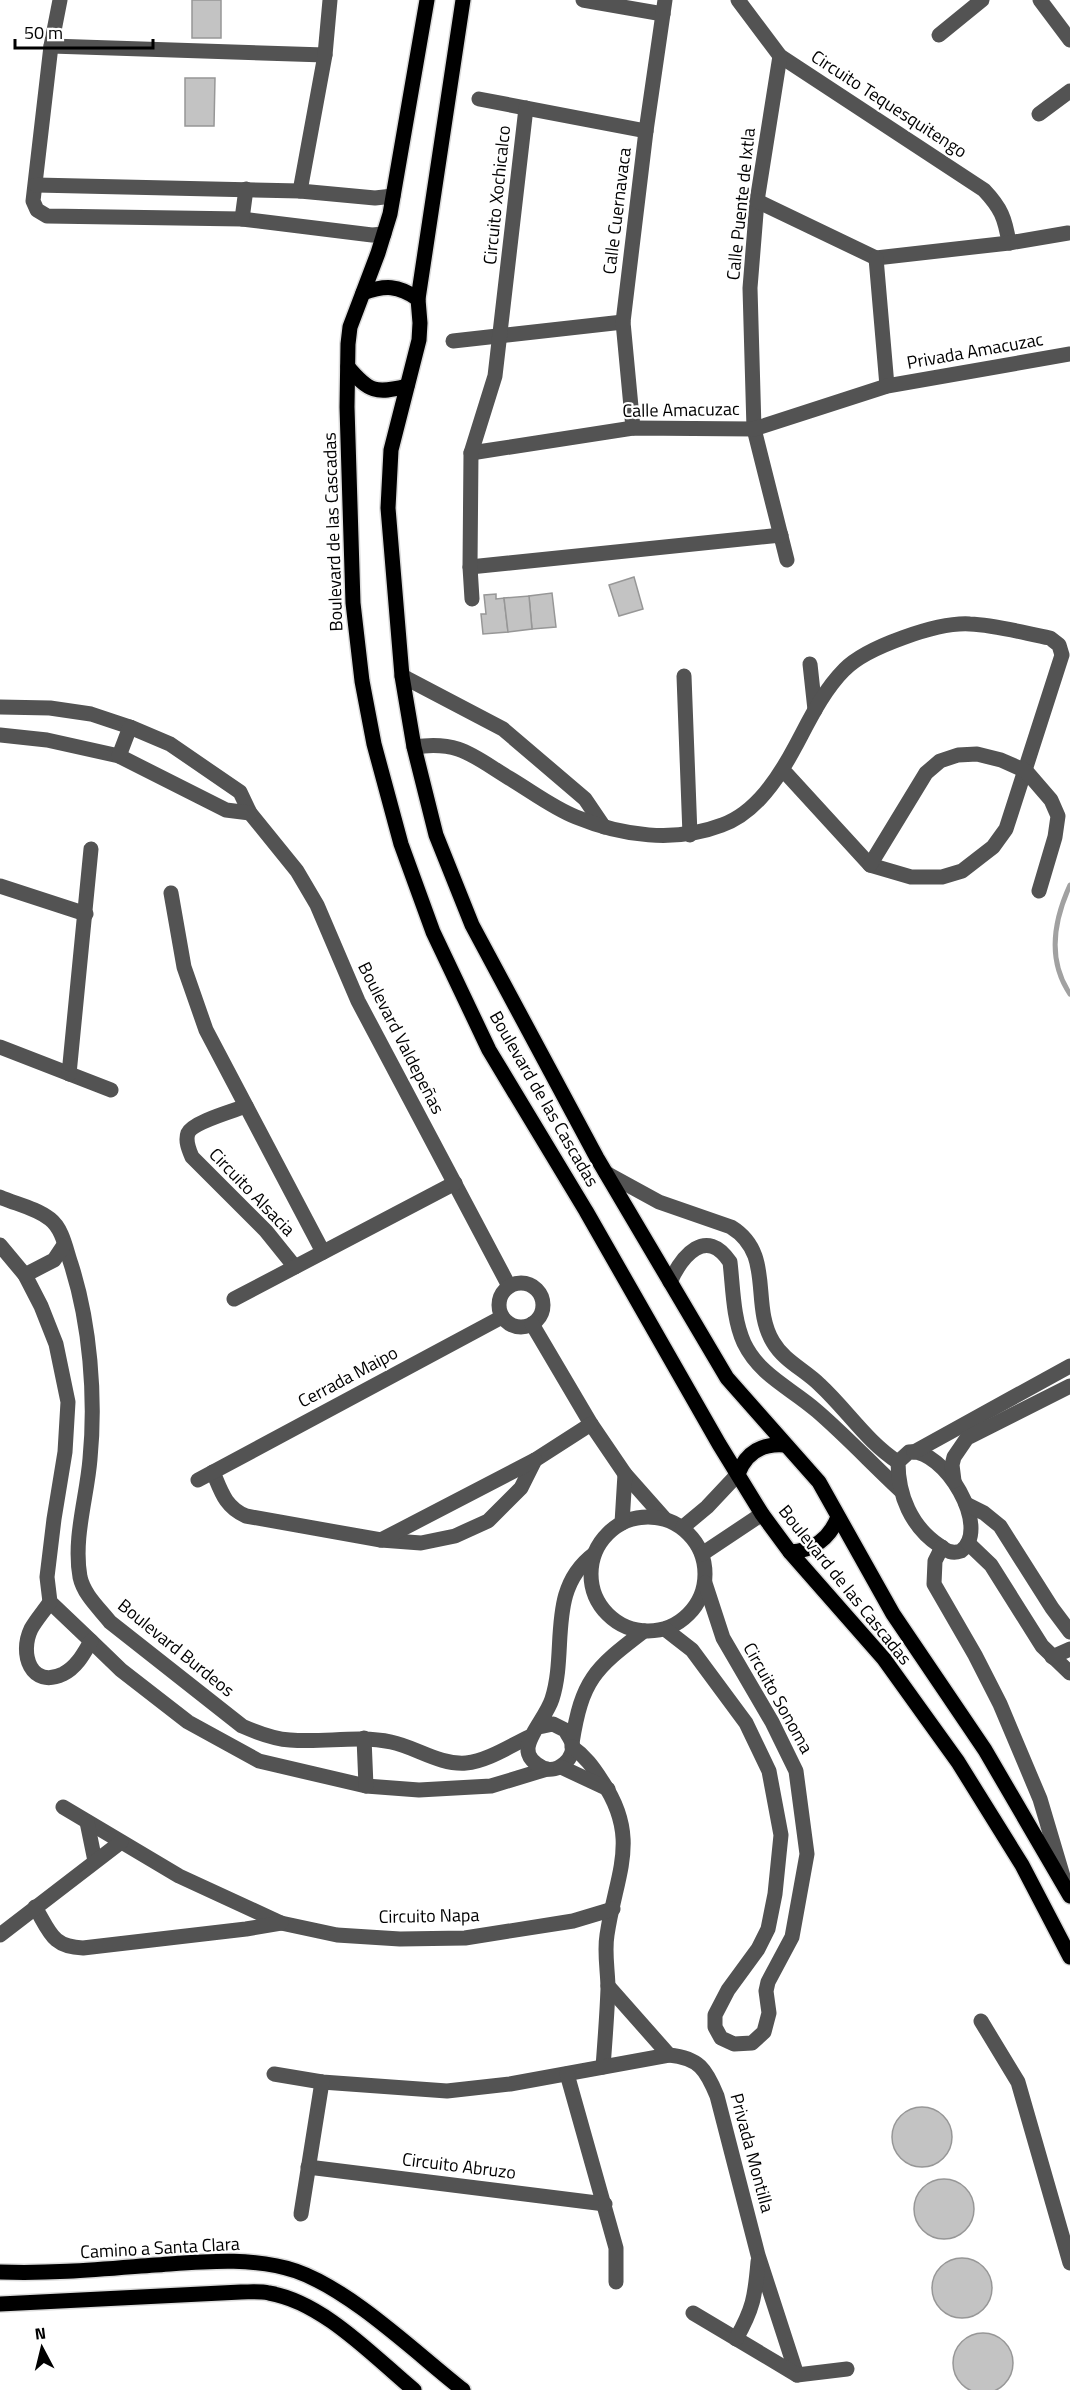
<svg xmlns="http://www.w3.org/2000/svg" width="1070" height="2390" font-family="'Titillium Web',sans-serif">
<rect width="100%" height="100%" fill="#fff"/>
<g fill="none" stroke-linecap="round" stroke-linejoin="round">
<path stroke="#a1a1a1" stroke-width="5" d="M1070 885C1054 920 1047 960 1070 994"/>
</g>
<g fill="#c3c3c3" stroke="#979797" stroke-width="1.5">
<rect x="192" y="0" width="29" height="38"/>
<polygon points="185,78 215,78 214,126 185,126"/>
<polygon points="634,577 643,609 619,616 609,585"/>
<polygon points="552,593 556,627 532,629 529,596"/>
<polygon points="496,594 496,599 504,598 508,632 483,634 481,614 486,614 484,595"/>
<polygon points="529,596 532,629 508,632 504,598"/>
<circle cx="922" cy="2137" r="30"/>
<circle cx="944" cy="2209" r="30"/>
<circle cx="962" cy="2288" r="30"/>
<circle cx="983" cy="2363" r="30"/>
</g>
<g fill="none" stroke-linecap="round" stroke-linejoin="round">
<defs>
<g id="major">
<polyline points="427,0 390,214 378,253 350,327 348,344 347,407 353,603 362,681 374,744 401,844 433,932 489,1050 586,1211 719,1444 762,1514 790,1552 884,1659 958,1762 1022,1865 1070,1957"/>
<polyline points="463,0 418,299 420,323 419,340 391,450 388,508 402,676 414,747 436,835 472,925 597,1158 727,1378 819,1482 893,1614 985,1750 1070,1896"/>
<path d="M363 293C385 285 398 285 418 299"/>
<path d="M348 367C369 392 376 394 407 386"/>
<path d="M738 1474C746 1452 763 1443 785 1445"/>
<path d="M790 1552C813 1551 830 1538 838 1517"/>
<path d="M0 2272C52 2274 103 2269 155 2265 200 2262 252 2256 296 2271 351 2290 416 2353 463 2390"/>
<path d="M0 2304 241 2292C250 2292 260 2291 269 2293 323 2302 373 2356 414 2390"/>
</g>
</defs>
<use href="#major" stroke="#dbdbdb" stroke-width="18"/>
<g stroke="#535353" stroke-width="15">
<polyline points="60,0 51,46 33,201 37,210 47,216 242,219 372,235 384,234"/>
<polyline points="583,0 663,14"/>
<path d="M738 0 780 56 984 190C1001 208 1005 218 1009 243"/>
<polyline points="1040,0 1070,40"/>
<polyline points="939,35 982,0"/>
<polyline points="51,46 325,55"/>
<polyline points="780,56 757,201 750,288 754,429 787,560"/>
<polyline points="479,99 646,131"/>
<polyline points="1039,114 1070,91"/>
<polyline points="36,185 300,191 375,198 393,196"/>
<polyline points="300,191 325,55 330,0"/>
<polyline points="757,201 876,258 1009,243 1068,233"/>
<polyline points="242,219 246,189"/>
<polyline points="876,258 887,386"/>
<polyline points="453,341 623,322"/>
<polyline points="633,428 623,322 646,131 665,0"/>
<polyline points="471,453 633,428 754,429 887,386 1070,354"/>
<polyline points="470,567 781,535"/>
<polyline points="472,599 470,567 471,453 495,376 526,108"/>
<polyline points="810,664 815,710"/>
<polyline points="402,676 503,729 585,799 604,827"/>
<polyline points="684,676 690,835"/>
<polyline points="0,707 50,708 91,714 130,727 170,744 240,792 250,813 297,871 317,905 358,1001 509,1286"/>
<polyline points="0,735 47,740 119,756 226,810 250,813"/>
<path d="M414 747C459 740 473 756 509 778 531 791 553 808 576 817 622 836 675 843 722 825 756 813 779 777 795 747 809 721 823 691 844 670 866 647 938 622 970 624 996 625 1024 633 1050 638L1059 645 1062 655 1006 829 993 847 962 871 942 877H911L870 865 783 770"/>
<polyline points="119,756 130,727"/>
<polyline points="870,865 926,773 940,761 958,755 977,754 1001,760 1026,771 1051,800 1058,816 1055,837 1039,891"/>
<polyline points="0,886 86,914"/>
<polyline points="171,893 184,967 206,1030 323,1252"/>
<polyline points="0,1047 111,1090"/>
<polyline points="69,1074 91,849"/>
<path d="M246 1106C233 1111 193 1122 188 1133 185 1141 189 1150 192 1157L266 1231 295 1267"/>
<path d="M606 1173 659 1202 731 1227C775 1254 750 1304 773 1342 784 1361 805 1370 820 1385 847 1410 867 1442 898 1462"/>
<path d="M0 1197C16 1204 36 1208 50 1219 63 1229 66 1250 71 1264 90 1323 96 1397 90 1459 87 1497 73 1538 80 1577 84 1595 99 1608 110 1622L242 1726C258 1733 274 1739 290 1740 324 1743 357 1735 391 1742 416 1747 439 1765 466 1763 487 1761 510 1746 529 1737"/>
<polyline points="0,1245 25,1275 41,1306 56,1344 68,1402 65,1452 54,1519 47,1577 50,1602 91,1641 121,1670 188,1722 259,1761 366,1786 419,1790 491,1786 547,1769"/>
<polyline points="25,1275 54,1260 64,1245"/>
<path d="M670 1282C682 1256 706 1226 730 1262 733 1288 733 1319 744 1343 760 1376 791 1388 817 1411 846 1436 872 1464 900 1490"/>
<circle cx="521" cy="1305" r="22"/>
<polyline points="234,1299 455,1183"/>
<polyline points="532,1324 591,1424 625,1474 664,1518"/>
<path d="M909 1452C944 1448 992 1528 961 1551 952 1554 947 1551 940 1546 911 1527 898 1495 898 1462Z"/>
<polyline points="914,1452 1070,1366"/>
<path d="M213 1472C221 1491 225 1507 246 1516L381 1540 421 1543 455 1536 488 1521 521 1488 535 1460 591 1424"/>
<polyline points="198,1480 502,1317"/>
<polyline points="954,1481 952,1465 954,1457 967,1438 1070,1386"/>
<polyline points="966,1504 984,1513 1000,1526 1052,1608 1070,1632"/>
<circle cx="648" cy="1574" r="57"/>
<polyline points="622,1523 625,1474"/>
<polyline points="683,1527 707,1507 738,1474"/>
<polyline points="381,1540 535,1460"/>
<polyline points="968,1543 991,1565 1042,1646 1070,1673"/>
<polyline points="942,1547 935,1561 934,1584 975,1655 1000,1704 1040,1799 1065,1883"/>
<polyline points="702,1554 762,1514"/>
<path d="M50 1602C44 1611 36 1620 31 1629 19 1654 31 1689 63 1674 77 1667 84 1653 91 1641"/>
<polyline points="665,1629 692,1650 746,1723 769,1771 781,1835 775,1894 768,1929 758,1949 728,1990 715,2015 715,2027 721,2038 734,2044 752,2043 764,2032 769,2013 766,1991 768,1982 792,1937 807,1854 796,1771 772,1722 723,1638 705,1583"/>
<polyline points="1052,1657 1070,1649"/>
<path d="M539 1727 553 1724 565 1730C567 1734 571 1739 572 1743 576 1758 558 1774 543 1768 535 1764 527 1757 528 1748 529 1734 547 1715 552 1699 568 1649 546 1590 594 1554"/>
<polyline points="364,1738 366,1786"/>
<path d="M572 1743C582 1680 594 1669 644 1631"/>
<path d="M572 1747C585 1756 593 1767 602 1781 641 1839 616 1873 607 1935 604 1953 608 1971 608 1989 607 2015 605 2041 603 2067"/>
<polyline points="561,1767 608,1789"/>
<polyline points="63,1807 179,1876 281,1923 337,1935 400,1939 465,1938 573,1921 613,1909"/>
<polyline points="87,1822 95,1861"/>
<path d="M35 1907C50 1932 52 1947 83 1948L246 1929 281 1923"/>
<polyline points="0,1935 121,1842"/>
<polyline points="608,1986 669,2055"/>
<polyline points="981,2021 1018,2082 1070,2263"/>
<path d="M274 2074 322 2082 447 2091 510 2084 669 2055C699 2058 706 2069 717 2096L758 2255 797 2375"/>
<polyline points="567,2074 616,2248 616,2282"/>
<polyline points="308,2167 605,2204"/>
<polyline points="301,2214 322,2082"/>
<polyline points="693,2313 797,2375 847,2369"/>
<path d="M736 2339C753 2309 755 2297 758 2262"/>
</g>
<use href="#major" stroke="#000" stroke-width="15"/>
</g>
<g text-anchor="middle" stroke-width="4.5" stroke-linejoin="round" paint-order="stroke">
<g font-size="18" fill="#000" stroke="#fff">
<text transform="translate(889 104) rotate(33)" y="6">Circuito Tequesquitengo</text>
<text transform="translate(497 195) rotate(-84)" y="6">Circuito Xochicalco</text>
<text transform="translate(741 204) rotate(-84)" y="6">Calle Puente de Ixtla</text>
<text transform="translate(617 211) rotate(-83)" y="6">Calle Cuernavaca</text>
<text transform="translate(975 351) rotate(-10)" y="6">Privada Amacuzac</text>
<text transform="translate(681 410) rotate(-1)" y="6">Calle Amacuzac</text>
<text transform="translate(333 532) rotate(-92)" y="6">Boulevard de las Cascadas</text>
<text transform="translate(401 1038) rotate(63)" y="6">Boulevard Valdepeñas</text>
<text transform="translate(544 1099) rotate(60)" y="6">Boulevard de las Cascadas</text>
<text transform="translate(252 1192) rotate(46)" y="6">Circuito Alsacia</text>
<text transform="translate(348 1377) rotate(-28)" y="6">Cerrada Maipo</text>
<text transform="translate(845 1585) rotate(51)" y="6">Boulevard de las Cascadas</text>
<text transform="translate(176 1648) rotate(39)" y="6">Boulevard Burdeos</text>
<text transform="translate(778 1698) rotate(61)" y="6">Circuito Sonoma</text>
<text transform="translate(429 1916) rotate(-1)" y="6">Circuito Napa</text>
<text transform="translate(752 2153) rotate(75)" y="6">Privada Montilla</text>
<text transform="translate(459 2166) rotate(7)" y="6">Circuito Abruzo</text>
<text transform="translate(160 2248) rotate(-3)" y="6">Camino a Santa Clara</text>
</g>
</g>
<g transform="translate(42 2348) rotate(353)" stroke="#ffffff" stroke-width="4.5" paint-order="stroke">
<path d="M0-4.5L10 22L0 15L-10 22Z" fill="#000000"/>
<text y="-9" font-size="16" font-weight="bold" text-anchor="middle" fill="#000000">N</text>
</g>
<path d="M15 39v9h138v-9" fill="none" stroke="#000000" stroke-width="3"/>
<text x="24" y="39" font-size="18" fill="#000000" stroke="#ffffff" stroke-width="4.5" paint-order="stroke">50 m</text>
</svg>
